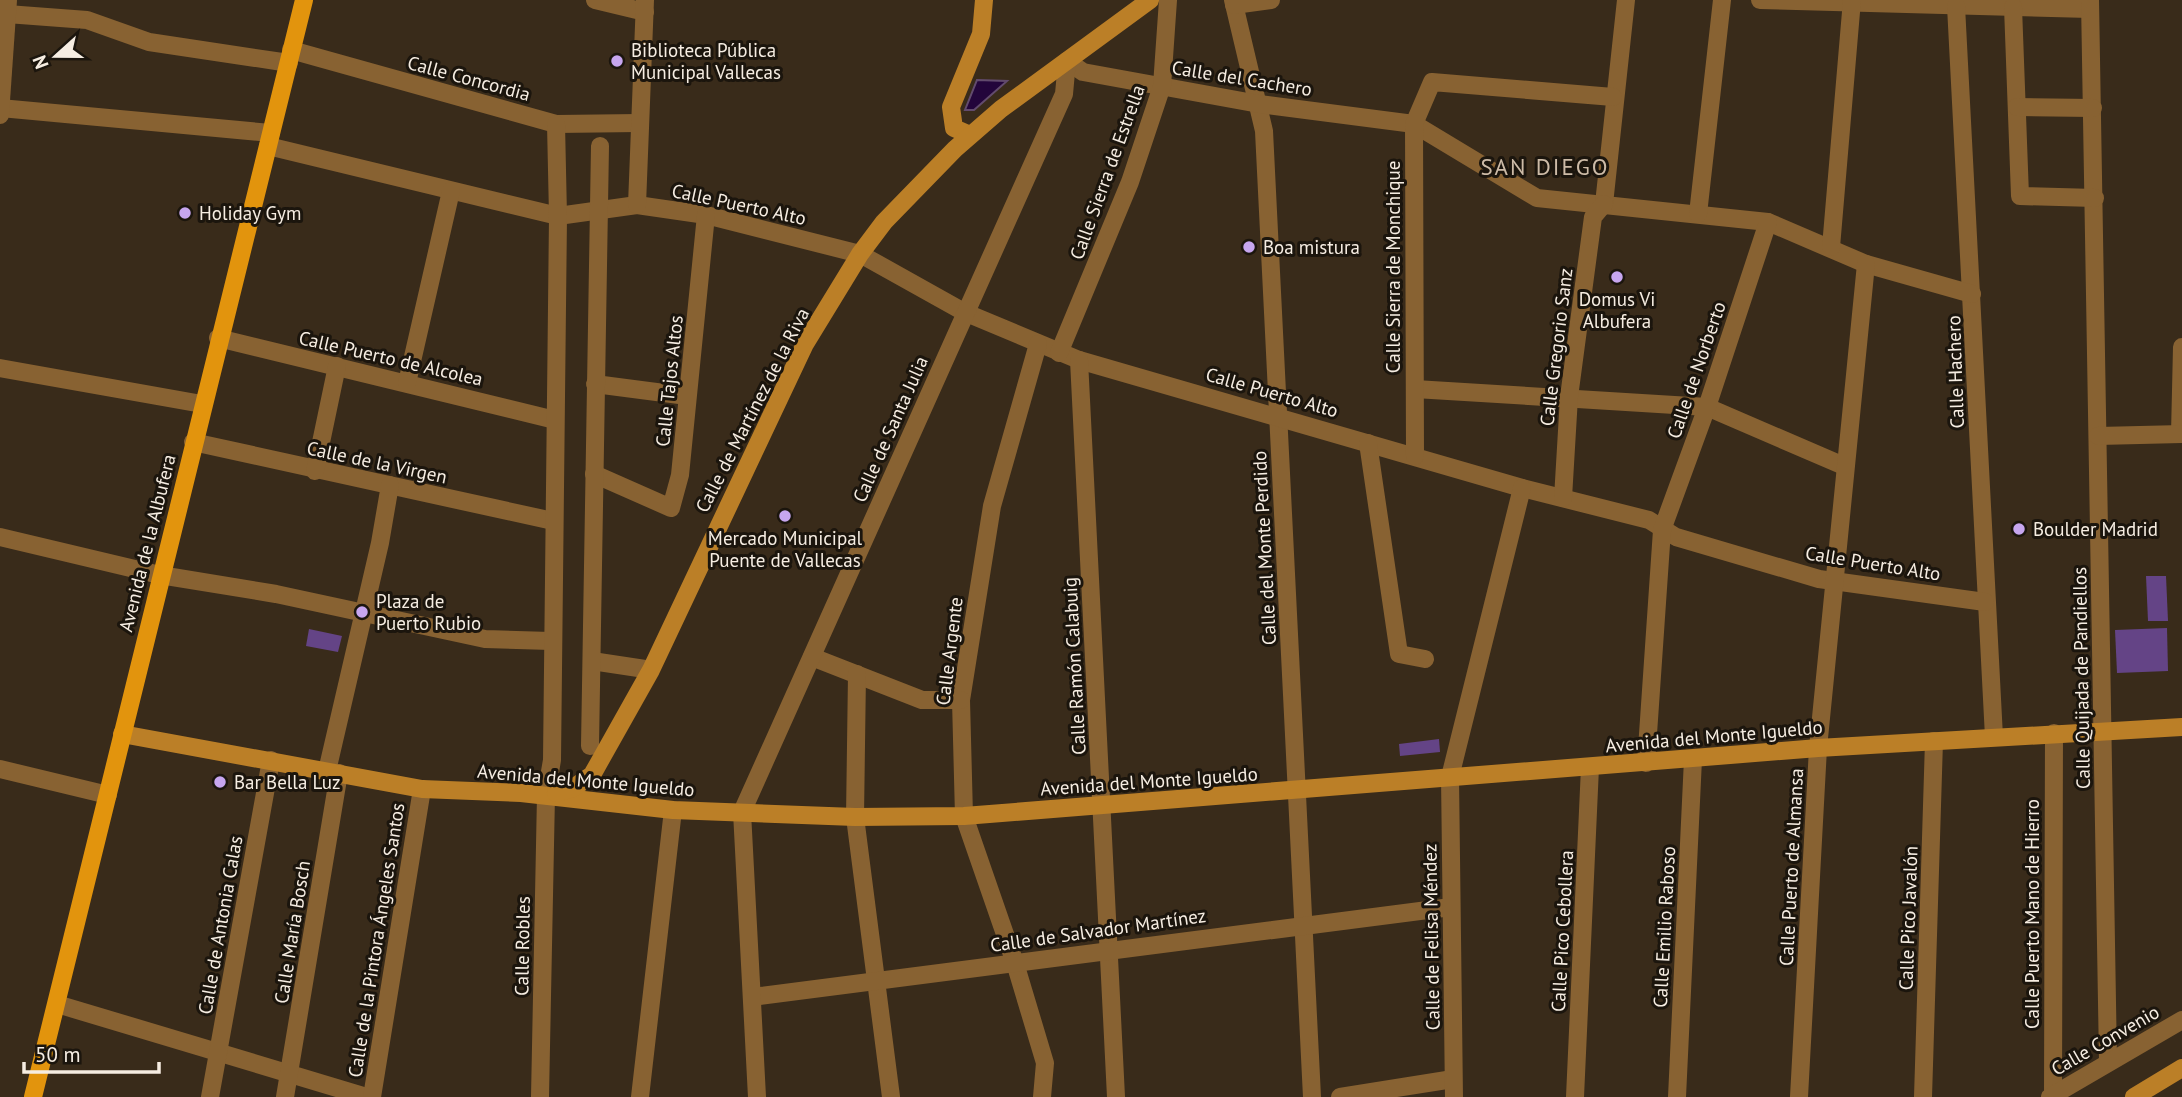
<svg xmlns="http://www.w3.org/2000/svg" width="2182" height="1097" font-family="'PT Sans',sans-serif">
<rect width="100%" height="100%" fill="#392b1a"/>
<g fill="#644486">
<polygon points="2146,576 2166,576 2168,621 2148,621"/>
<polygon points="2167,628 2168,671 2117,673 2115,630"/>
<polygon points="309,629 342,636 338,652 306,646"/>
<polygon points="1439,739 1440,752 1400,756 1399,744"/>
</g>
<polygon fill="#23053b" stroke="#624b6d" stroke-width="2" points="977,80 1007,81 974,110 965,110"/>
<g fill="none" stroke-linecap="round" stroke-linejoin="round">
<g stroke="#886232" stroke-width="18">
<polyline points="595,0 645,12"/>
<polyline points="1233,0 1264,131 1312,1097"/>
<polyline points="1760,0 2090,9"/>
<polyline points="2090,0 2108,1061"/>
<polyline points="1234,5 1271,0"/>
<polyline points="1956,6 1994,737"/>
<polyline points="2013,7 2020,196 2095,198"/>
<polyline points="7,14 87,20 149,42 289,63"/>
<polyline points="291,50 556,124 639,123"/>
<polyline points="1067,61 1083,72 1259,104 1414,124 1537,198 1768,222 1866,264 1972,294"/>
<polyline points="2017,107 2093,108"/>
<polyline points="0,108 271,133"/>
<polyline points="0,115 8,0"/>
<polyline points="268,146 558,216 637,205 706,215 860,254 964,312 1079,360 1522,488 1649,520 1676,537 1819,579 1985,602"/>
<polyline points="1604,204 1626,0"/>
<polyline points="637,205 645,0"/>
<polyline points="1698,214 1722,0"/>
<polyline points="1831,247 1852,0"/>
<polyline points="218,338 555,420"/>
<polyline points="1038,344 992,506 961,700 964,816 1015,963 1045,1063 1042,1097"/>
<polyline points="1059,353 1130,182 1162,86 1168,0"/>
<polyline points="1079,360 1116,1097"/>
<polyline points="0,368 202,404"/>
<polyline points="407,383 451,191"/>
<polyline points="595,384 687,396"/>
<polyline points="1415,389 1707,407 1844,466"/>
<polyline points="2180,434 2182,347"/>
<polyline points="2098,436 2182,434"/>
<polyline points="193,442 553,521"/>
<polyline points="1368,443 1399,654 1425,659"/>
<polyline points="1415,456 1414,124 1432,82 1613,97"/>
<polyline points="315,471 337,366"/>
<polyline points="594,474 671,508 680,475 706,215"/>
<polyline points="1563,498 1569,397 1593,217 1604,204"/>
<polyline points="0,537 160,575 276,594 485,639 551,641"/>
<polyline points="812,657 922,700 961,700"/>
<polyline points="592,661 645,669"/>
<polyline points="857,674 855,817 891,1097"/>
<polyline points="590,746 600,146"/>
<polyline points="1646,763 1662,530 1707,407 1768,222"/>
<polyline points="0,769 108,795"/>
<polyline points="327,771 380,543 390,485"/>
<polyline points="752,997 1451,907"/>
<polyline points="57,1004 367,1097"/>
<polyline points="2053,1095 2054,733"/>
<polyline points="210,1097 271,760"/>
<polyline points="285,1097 339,773"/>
<polyline points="372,1097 422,789"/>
<polyline points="540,1097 546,795 552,760 558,216 556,124"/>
<polyline points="640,1097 673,810"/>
<polyline points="757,1097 742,812 1064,94 1067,61"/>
<polyline points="1340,1097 1453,1079"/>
<polyline points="1454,1097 1450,777 1522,488"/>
<polyline points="1575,1097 1590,767"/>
<polyline points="1677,1097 1693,759"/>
<polyline points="1799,1097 1818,748 1866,264"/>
<polyline points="1923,1097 1934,741"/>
<polyline points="2050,1097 2182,1020"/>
</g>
<g stroke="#bb7f27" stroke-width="18">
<polyline points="970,135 954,128 951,107 981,34 984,0"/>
<polyline points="122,734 422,789 521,793 673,810 855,817 964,816 1818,748 2182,727"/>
<polyline points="556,793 573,788 592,775 651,670 805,344 860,254 884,222 955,149 1001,109 1150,0"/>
<polyline points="2134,1097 2182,1068"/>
</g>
<polyline stroke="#e2940d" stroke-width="18" points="33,1097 304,0"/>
</g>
<g fill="#c7a6ef" stroke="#1b150d" stroke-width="2.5">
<circle cx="617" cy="61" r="7"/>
<circle cx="185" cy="213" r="7"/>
<circle cx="1249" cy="247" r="7"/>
<circle cx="1617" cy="277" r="7"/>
<circle cx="785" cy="516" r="7"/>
<circle cx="2019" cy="529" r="7"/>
<circle cx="362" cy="612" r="7"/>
<circle cx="220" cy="782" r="7"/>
</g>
<g text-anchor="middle" stroke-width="6" stroke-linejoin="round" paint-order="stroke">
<g font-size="19" fill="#f6ede2" stroke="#1b150d" text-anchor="start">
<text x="631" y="57">Biblioteca Pública<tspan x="631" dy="22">Municipal Vallecas</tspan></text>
<text x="199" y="220">Holiday Gym</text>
<text x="1263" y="254">Boa mistura</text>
<text x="1617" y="306" text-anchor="middle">Domus Vi<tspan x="1617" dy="22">Albufera</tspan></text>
<text x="2033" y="536">Boulder Madrid</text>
<text x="785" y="545" text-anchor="middle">Mercado Municipal<tspan x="785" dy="22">Puente de Vallecas</tspan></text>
<text x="376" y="608">Plaza de<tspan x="376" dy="22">Puerto Rubio</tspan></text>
<text x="234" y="789">Bar Bella Luz</text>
</g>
<g font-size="19" fill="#f6ede2" stroke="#1b150d">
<text transform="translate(469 78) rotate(15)" y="7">Calle Concordia</text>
<text transform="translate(1242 78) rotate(9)" y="7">Calle del Cachero</text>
<text transform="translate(1107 172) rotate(-70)" y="7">Calle Sierra de Estrella</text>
<text transform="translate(739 204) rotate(12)" y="7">Calle Puerto Alto</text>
<text transform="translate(1393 267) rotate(-90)" y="7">Calle Sierra de Monchique</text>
<text transform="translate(1556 347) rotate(-83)" y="7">Calle Gregorio Sanz</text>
<text transform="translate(391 358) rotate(13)" y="7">Calle Puerto de Alcolea</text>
<text transform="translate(1696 370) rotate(-71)" y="7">Calle de Norberto</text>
<text transform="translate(1955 372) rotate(-92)" y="7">Calle Hachero</text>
<text transform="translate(669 381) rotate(-84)" y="7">Calle Tajos Altos</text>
<text transform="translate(1272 392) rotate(16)" y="7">Calle Puerto Alto</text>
<text transform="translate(752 410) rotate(-63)" y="7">Calle de Martínez de la Riva</text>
<text transform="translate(890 429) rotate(-66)" y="7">Calle de Santa Julia</text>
<text transform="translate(377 462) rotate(12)" y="7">Calle de la Virgen</text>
<text transform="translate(147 543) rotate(-76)" y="7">Avenida de la Albufera</text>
<text transform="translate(1264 548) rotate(-93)" y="7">Calle del Monte Perdido</text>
<text transform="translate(1873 563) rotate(9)" y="7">Calle Puerto Alto</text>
<text transform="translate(949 651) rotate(-83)" y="7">Calle Argente</text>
<text transform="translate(1074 666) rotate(-93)" y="7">Calle Ramón Calabuig</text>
<text transform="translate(2081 678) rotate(-91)" y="7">Calle Quijada de Pandiellos</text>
<text transform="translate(1714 736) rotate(-5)" y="7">Avenida del Monte Igueldo</text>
<text transform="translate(586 780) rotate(5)" y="7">Avenida del Monte Igueldo</text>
<text transform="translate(1149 781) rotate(-4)" y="7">Avenida del Monte Igueldo</text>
<text transform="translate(1791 867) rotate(-87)" y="7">Calle Puerto de Almansa</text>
<text transform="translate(2032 914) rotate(-90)" y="7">Calle Puerto Mano de Hierro</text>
<text transform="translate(1908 918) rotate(-88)" y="7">Calle Pico Javalón</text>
<text transform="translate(220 925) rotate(-80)" y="7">Calle de Antonia Calas</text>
<text transform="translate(1664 927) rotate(-87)" y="7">Calle Emilio Raboso</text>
<text transform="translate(1098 930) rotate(-8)" y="7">Calle de Salvador Martínez</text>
<text transform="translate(1562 931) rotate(-87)" y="7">Calle Pico Cebollera</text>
<text transform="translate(292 932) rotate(-81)" y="7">Calle María Bosch</text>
<text transform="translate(1431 937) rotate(-91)" y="7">Calle de Felisa Méndez</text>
<text transform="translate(376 940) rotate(-81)" y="7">Calle de la Pintora Ángeles Santos</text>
<text transform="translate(522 946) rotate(-89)" y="7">Calle Robles</text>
<text transform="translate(2105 1040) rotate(-30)" y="7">Calle Convenio</text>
</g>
<g font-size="23" letter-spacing="2" fill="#cdbba7" stroke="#1b150d">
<text x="1545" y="175">SAN DIEGO</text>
</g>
</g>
<g transform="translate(56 56) rotate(249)" stroke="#1b150d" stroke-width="5" paint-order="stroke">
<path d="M0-5L12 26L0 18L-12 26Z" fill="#f6ede2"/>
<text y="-10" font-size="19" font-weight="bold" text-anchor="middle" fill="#f6ede2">N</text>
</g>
<path d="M24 1062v10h135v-10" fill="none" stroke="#f6ede2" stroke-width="3.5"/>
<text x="35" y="1062" font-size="21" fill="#f6ede2" stroke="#1b150d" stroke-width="5" paint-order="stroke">50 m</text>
</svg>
